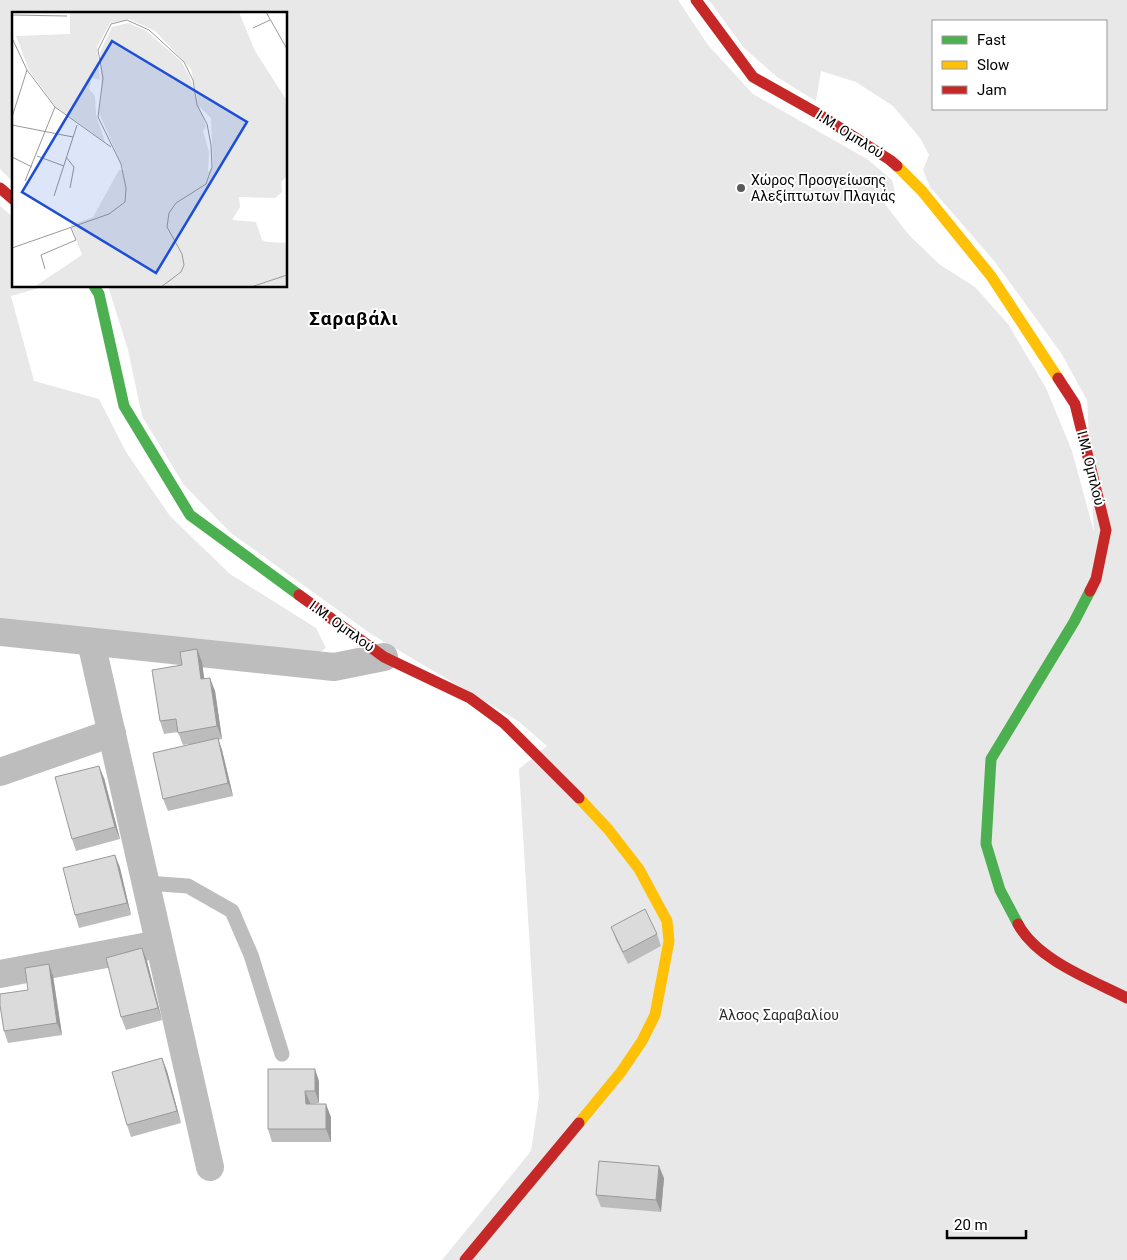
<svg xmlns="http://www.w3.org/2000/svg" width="1127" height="1260" font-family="Roboto,sans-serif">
<rect width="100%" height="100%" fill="#fff"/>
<g fill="#e8e8e8" fill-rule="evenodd">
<path d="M0 0H678L708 45 753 94 867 159 892 180 896 196 884 203 909 235 939 264 975 287 1008 324 1046 388 1072 451 1094 532 1087 400 1061 353 995 262 930 187 923 170 929 155 920 138 893 106 856 82 821 71 816 101 777 77 744 48 709 0H1127V1260H442L531 1151 539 1097 519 769 547 746 518 721 371 634 231 533 184 485 142 416 128 350 108 286H286V14H14V183L0 169ZM933 21H1106V109H933Z"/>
<polygon points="0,206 14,218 14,286 46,286 11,296 34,381 99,399 126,452 170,516 230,574 316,628 326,648 316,655 0,621"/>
</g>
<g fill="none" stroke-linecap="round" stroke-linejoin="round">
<polyline stroke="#bdbdbd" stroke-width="15" points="146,883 188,886 232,911 251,955 282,1054"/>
<g stroke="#bdbdbd" stroke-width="28">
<polyline points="0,632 334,667 384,657"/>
<polyline points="91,642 210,1167"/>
<polyline points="0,772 112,733"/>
<polyline points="0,974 159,944"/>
</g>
<g stroke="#4caf50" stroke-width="11">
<polyline points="94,286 99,294 124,406 190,515 299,595"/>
<polyline points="1018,924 1000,890 986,844 991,759 1074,622 1090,591"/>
</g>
<g stroke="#ffc107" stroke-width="11">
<polyline points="897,166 922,191 991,276 1058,378"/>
<polyline points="579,798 608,829 639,869 667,921 669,941 655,1015 642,1041 621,1072 579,1123"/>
</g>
<g stroke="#c62828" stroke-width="11">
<polyline points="696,0 753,77 817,113 890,160 897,166"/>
<polyline points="0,188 14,200"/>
<polyline points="1058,378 1075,404 1106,530 1096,579 1090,591"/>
<polyline points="299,595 384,657 470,698 504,723 579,798"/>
<path d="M1018 924C1037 960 1092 980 1127 998"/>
<polyline points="465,1260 579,1123"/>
</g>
</g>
<g fill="#bcbcbc">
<polygon points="202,662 204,679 215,691 222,739 218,740 222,750 233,796 168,811 163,799 190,744 183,745 178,732 164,734 160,721"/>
<polygon points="104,778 120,839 76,851 72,839"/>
<polygon points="115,855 120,868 131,915 79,928 75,915"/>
<polygon points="611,927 657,934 661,946 628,964 616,940"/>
<polygon points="147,961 162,1020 126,1030 121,1017"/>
<polygon points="49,964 53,976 62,1035 8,1043 4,1031 28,990"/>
<polygon points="162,1058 167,1071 181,1123 131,1137 127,1125"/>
<polygon points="268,1069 319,1081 319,1103 310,1104 331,1117 331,1142 272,1142 268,1129"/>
<polygon points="664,1178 661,1212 601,1207 596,1195"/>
</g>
<g fill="#999">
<polygon points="197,649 202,662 206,692 201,679"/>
<polygon points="210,678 215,691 222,739 217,726"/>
<polygon points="218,738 222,750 233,796 228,783"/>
<polygon points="99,766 104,778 120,839 115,827"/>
<polygon points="115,855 120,868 131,915 127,903"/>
<polygon points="142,948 147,961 162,1020 158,1008"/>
<polygon points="49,964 53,976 62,1035 57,1023"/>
<polygon points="162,1058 167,1071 181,1123 177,1111"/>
<polygon points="315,1069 319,1081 319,1103 315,1091"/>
<polygon points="305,1091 310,1103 310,1117 306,1104"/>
<polygon points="326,1104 331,1117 331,1142 326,1129"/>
<polygon points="659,1166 664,1178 661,1212 656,1200"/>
</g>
<g fill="#dbdbdb" stroke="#999">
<polygon points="197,649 201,679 210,678 217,726 178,733 176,719 160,721 152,670 182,665 180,652"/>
<polygon points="218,738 228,783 163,799 153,753"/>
<polygon points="99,766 115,827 72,839 55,777"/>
<polygon points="115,855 127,903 75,915 63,868"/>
<polygon points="645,909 657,934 623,952 611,927"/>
<polygon points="142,948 158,1008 121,1017 106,958"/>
<polygon points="49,964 57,1023 4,1031 0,1005 0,994 28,990 25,968"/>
<polygon points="162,1058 177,1111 127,1125 112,1072"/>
<polygon points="268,1069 315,1069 315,1091 305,1091 306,1104 326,1104 326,1129 268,1129"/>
<polygon points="599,1161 659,1166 656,1200 596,1195"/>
</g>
<circle fill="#595959" stroke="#fff" stroke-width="2" cx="741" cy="188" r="5"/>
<g text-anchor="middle" stroke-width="4" stroke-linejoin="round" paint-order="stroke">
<g font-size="14" fill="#000" stroke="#fff">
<text transform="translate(850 134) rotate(32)" y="5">Ι.Μ. Ομπλού</text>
<text transform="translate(1091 468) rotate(76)" y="5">Ι.Μ. Ομπλού</text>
<text transform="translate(342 626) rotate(36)" y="5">Ι.Μ. Ομπλού</text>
</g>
<g font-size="14" fill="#000" stroke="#fff" text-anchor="start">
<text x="751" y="185">Χώρος Προσγείωσης<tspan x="751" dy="16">Αλεξίπτωτων Πλαγιάς</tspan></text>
</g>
<g font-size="14" fill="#2c2c2c" stroke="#fff">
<text x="779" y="1020">Άλσος Σαραβαλίου</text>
</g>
<g font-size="19" font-weight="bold" letter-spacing="1" fill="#000" stroke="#fff">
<text x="354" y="325">Σαραβάλι</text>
</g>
</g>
<g transform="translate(12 12)">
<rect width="275" height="275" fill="#fff"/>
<path d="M58 0H227L243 39 275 89V164L269 170 270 180 263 186 227 185 228 195 220 208 244 210 250 228 255 230 275 231V275H22L70 243 59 213 81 205 107 158H112L87 101 90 80 88 40 100 15 116 11 133 18 169 49 178 65 194 115 191 119 197 140 196 160 201 155 199 106 187 94 179 57 143 19 117 7 98 11 85 35 88 68 80 66 77 77 83 84 84 103 93 130 43 94 17 58 4 24 58 22Z" fill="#e8e8e8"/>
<path fill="none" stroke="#999" stroke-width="1" d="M254 0 275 37M0 3 55 4M241 16 258 8M0 26 15 58 43 95 99 135M0 105 15 58M0 113 61 125M25 144 52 154M0 145 20 155M54 145 62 155 58 176M13 169 43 95M42 184 65 113M0 236 97 202 113 190 114 176 109 152 86 105 91 66 86 38 99 12 115 8 137 18 172 50 181 68 185 93 195 112 199 133 200 155 194 172 164 191 157 201 155 215 170 242 172 253 169 260 149 275M33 257 29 243 64 228 59 216M239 275 275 263"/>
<path fill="#1d4ed8" fill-opacity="0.15" stroke="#1d4ed8" stroke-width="2.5" d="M100 29 235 110 144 261 10 180Z"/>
<rect width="275" height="275" fill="none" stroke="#000" stroke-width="2.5"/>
</g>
<rect x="932" y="20" width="175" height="90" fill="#ffffff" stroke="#999999"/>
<rect x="942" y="36" width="25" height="8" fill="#4caf50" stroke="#999999"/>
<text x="977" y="45" font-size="15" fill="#000000">Fast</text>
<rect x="942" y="61" width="25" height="8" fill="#ffc107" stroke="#999999"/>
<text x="977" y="70" font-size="15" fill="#000000">Slow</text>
<rect x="942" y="86" width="25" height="8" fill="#c62828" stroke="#999999"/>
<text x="977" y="95" font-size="15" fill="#000000">Jam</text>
<path d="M947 1230v8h79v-8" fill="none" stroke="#000000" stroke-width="2.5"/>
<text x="954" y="1230" font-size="15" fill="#000000" stroke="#ffffff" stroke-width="4" paint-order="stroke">20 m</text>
</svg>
